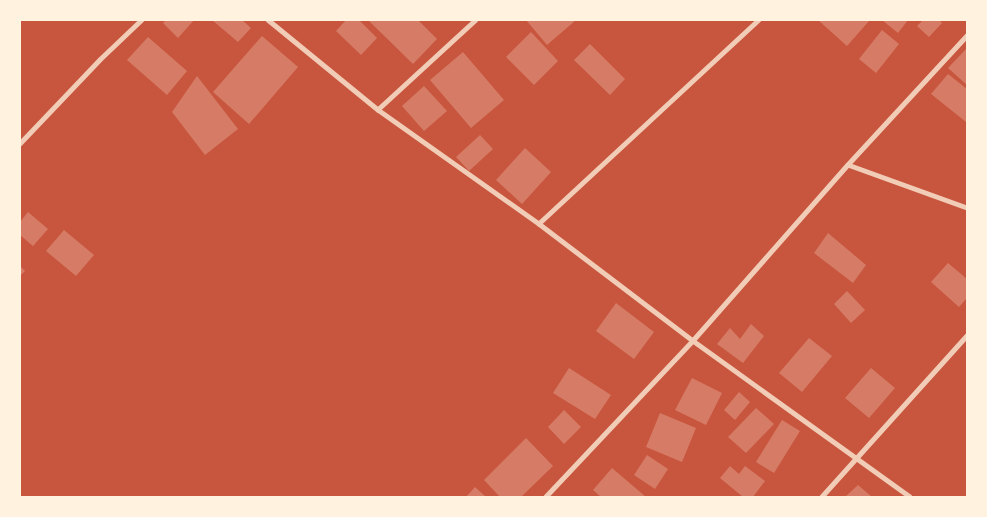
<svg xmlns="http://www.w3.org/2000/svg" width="987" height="517" font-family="'Nunito Sans',sans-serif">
<rect width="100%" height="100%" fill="#c8553d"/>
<g fill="#d67c66">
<polygon points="166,20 194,20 178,38 163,23"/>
<polygon points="212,20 242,20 251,28 238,42"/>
<polygon points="346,20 359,20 377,38 361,55 336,31"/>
<polygon points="368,20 418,20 437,39 413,64"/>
<polygon points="526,20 576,20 547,45"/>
<polygon points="818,20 868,20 869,21 847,46"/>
<polygon points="882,20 908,20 898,33"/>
<polygon points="923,20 939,20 942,23 929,37 917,26"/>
<polygon points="882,30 899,44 876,73 859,59"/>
<polygon points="531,32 558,61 534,85 506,57"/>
<polygon points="262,36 298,67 249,124 213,92"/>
<polygon points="148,37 187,71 167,95 127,60"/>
<polygon points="590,44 625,79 610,95 574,60"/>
<polygon points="967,48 967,85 948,68"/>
<polygon points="463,52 504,100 471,128 430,80"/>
<polygon points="948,74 967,89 966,122 931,94"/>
<polygon points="197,76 238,129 205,155 172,112"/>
<polygon points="424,86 447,111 424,131 402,106"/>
<polygon points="480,135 493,149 469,171 456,157"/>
<polygon points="525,148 551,172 522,204 496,180"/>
<polygon points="28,212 48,229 33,246 20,235 20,222"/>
<polygon points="64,230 94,255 76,276 46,251"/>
<polygon points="828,233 866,265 853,283 814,253"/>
<polygon points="948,263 967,279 967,298 959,307 931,282"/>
<polygon points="20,266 25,271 20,276"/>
<polygon points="847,291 865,310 851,323 834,304"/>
<polygon points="616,303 654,332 634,359 596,331"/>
<polygon points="751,324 764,336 743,363 717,344 730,328 740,339"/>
<polygon points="809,338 832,356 802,392 779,373"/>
<polygon points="569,368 611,395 595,419 553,393"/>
<polygon points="871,368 895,388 869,418 845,398"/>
<polygon points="692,378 722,393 706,425 675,410"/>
<polygon points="739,392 750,402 735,420 724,410"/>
<polygon points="756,408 774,424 746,453 728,437"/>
<polygon points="564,410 581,427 564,444 548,427"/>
<polygon points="660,413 696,428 682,462 646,447"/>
<polygon points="782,420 800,431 774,473 756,462"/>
<polygon points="526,438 553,466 521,497 500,497 484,480"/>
<polygon points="647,455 668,469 655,489 634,475"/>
<polygon points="730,466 739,474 745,466 765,481 753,497 743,497 720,478"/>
<polygon points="612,468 646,497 601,497 593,490"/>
<polygon points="858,485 872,497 845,497"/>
<polygon points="475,487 486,497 466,497"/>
</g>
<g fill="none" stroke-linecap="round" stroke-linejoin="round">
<g stroke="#f1ccb7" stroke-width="5">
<polyline points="268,20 378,110 539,224 693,341 910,497"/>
<polyline points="378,110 476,20"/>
<polyline points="20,144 101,59 142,20"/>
<polyline points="848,165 967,208"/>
<polyline points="539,224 759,20"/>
<polyline points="546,497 693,341 848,165 967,36"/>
<polyline points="822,497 967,336"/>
</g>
</g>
<rect width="987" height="517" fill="none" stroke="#fff3e0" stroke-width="42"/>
</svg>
